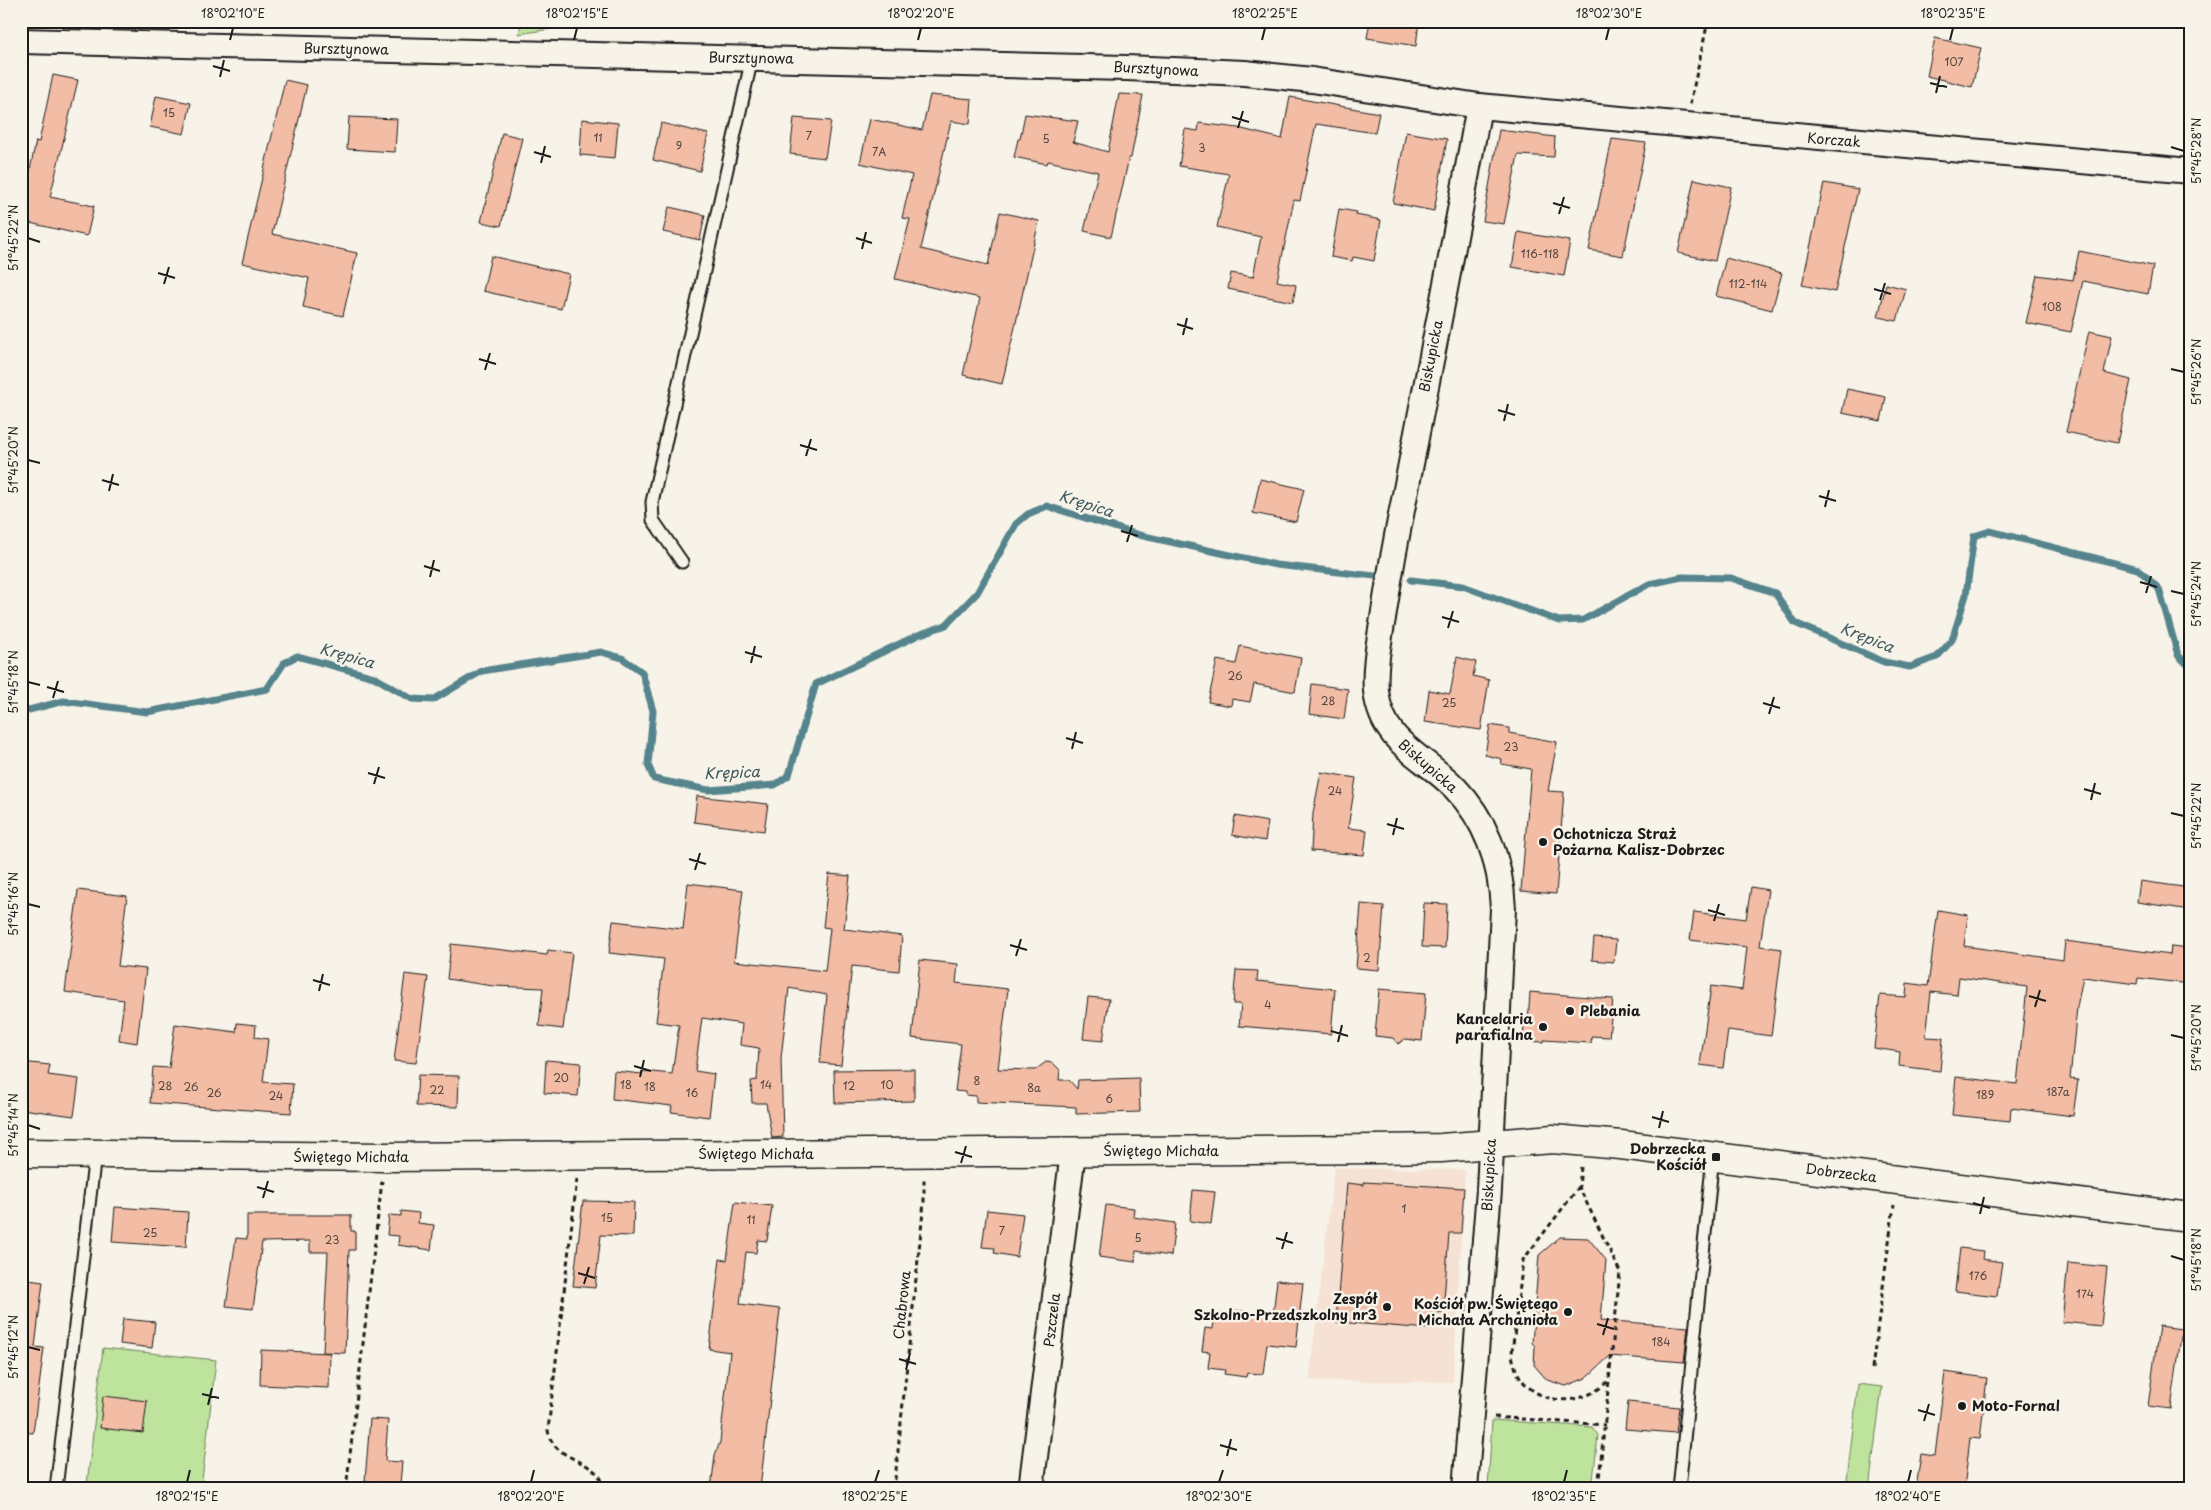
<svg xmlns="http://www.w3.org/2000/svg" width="2211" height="1510" font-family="'Playpen Sans',sans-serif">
<rect width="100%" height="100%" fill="#f7f3e8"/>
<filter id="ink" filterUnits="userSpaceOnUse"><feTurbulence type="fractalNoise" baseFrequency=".02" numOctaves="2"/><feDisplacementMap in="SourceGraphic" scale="10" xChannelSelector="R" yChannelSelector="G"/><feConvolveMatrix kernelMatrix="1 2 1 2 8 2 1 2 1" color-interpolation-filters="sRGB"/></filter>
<g filter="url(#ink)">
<polygon fill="#f6e2d4" points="1334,1168 1465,1170 1453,1382 1309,1381"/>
<g fill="#bee39d" stroke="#6d805c">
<polygon points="522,21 540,21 550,29 519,34"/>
<polygon points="103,1348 216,1360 201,1489 126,1489 87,1484"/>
<polygon points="1858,1384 1882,1387 1869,1489 1846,1489"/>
<polygon points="1492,1420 1592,1427 1598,1435 1592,1489 1488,1489"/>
</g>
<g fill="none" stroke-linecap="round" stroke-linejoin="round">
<g stroke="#55848d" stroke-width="7">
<polyline points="1411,580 1463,586 1559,621 1583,620 1649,584 1682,577 1731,578 1775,593 1795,623 1884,662 1910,667 1937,657 1952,640 1966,595 1974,536 1990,531 2138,569 2159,589 2178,655 2190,667"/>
<polyline points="21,712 64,701 147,712 267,689 284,663 297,656 374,677 412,699 433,700 482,671 601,652 622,658 642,672 653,711 648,765 654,779 708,790 775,785 789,775 816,684 918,635 946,625 977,593 1016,524 1028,514 1047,506 1139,535 1276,565 1375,576"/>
</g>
</g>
<g fill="#f2bca5" stroke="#1c1c1c">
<polygon points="1370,21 1419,21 1416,46 1367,38"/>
<polygon points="1935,38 1981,48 1972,87 1927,76"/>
<polygon points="53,75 78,80 50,197 94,206 87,236 21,221 21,212 36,141 39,142"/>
<polygon points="285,80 307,85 272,234 357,253 343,316 303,307 309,278 242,263"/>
<polygon points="1119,94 1143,95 1131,158 1129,158 1111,237 1084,231 1098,172 1048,161 1047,164 1014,157 1018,139 1020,139 1025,114 1078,121 1073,142 1108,152"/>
<polygon points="930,95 972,99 970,124 951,121 921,249 988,265 1000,212 1039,221 1002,384 963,375 980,298 895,279 910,219 902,218 912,175 860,163 870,119 922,130"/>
<polygon points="156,96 191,103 184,134 150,127"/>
<polygon points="1290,97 1379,113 1375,133 1316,124 1300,201 1294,200 1277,281 1296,285 1293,302 1228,289 1231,273 1253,277 1261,237 1217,227 1229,174 1179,166 1185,129 1198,131 1199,123 1238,128 1282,139"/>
<polygon points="349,117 397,119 395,152 347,149"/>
<polygon points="794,118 831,121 825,158 790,154"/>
<polygon points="582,119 618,123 615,158 580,155"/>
<polygon points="661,123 708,134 700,171 653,160"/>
<polygon points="1499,130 1555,137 1554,157 1518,155 1504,224 1483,221"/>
<polygon points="1406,132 1447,139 1434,211 1393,203"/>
<polygon points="502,133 522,138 501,226 481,222"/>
<polygon points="1612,139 1646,143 1623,256 1589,250"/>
<polygon points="1694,179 1731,187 1715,261 1678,253"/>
<polygon points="1824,183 1858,189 1835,292 1802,285"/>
<polygon points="669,207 705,215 700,240 663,232"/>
<polygon points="1339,209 1357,212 1356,215 1381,220 1374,261 1353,257 1352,261 1331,257"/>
<polygon points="1518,232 1570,241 1564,276 1512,267"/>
<polygon points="2079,251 2153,266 2148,294 2083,281 2071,332 2026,323 2037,275 2073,280"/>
<polygon points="491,256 569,274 561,309 483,291"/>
<polygon points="1726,258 1782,273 1772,310 1716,296"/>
<polygon points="1886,284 1906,289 1897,321 1878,317"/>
<polygon points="2089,331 2112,336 2104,373 2131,380 2117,443 2066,432"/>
<polygon points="1847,389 1886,397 1881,421 1842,413"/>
<polygon points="1260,479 1304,489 1296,522 1253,513"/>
<polygon points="1240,646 1301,658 1295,692 1254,684 1250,702 1232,699 1231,706 1208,702 1217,660 1236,664"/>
<polygon points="1457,657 1476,662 1473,676 1489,680 1481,730 1425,722 1429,690 1450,694"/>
<polygon points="1312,684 1348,689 1344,719 1309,714"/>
<polygon points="1490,725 1509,728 1509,733 1557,742 1548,791 1564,792 1556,894 1521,891 1531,769 1501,764 1502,759 1485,755"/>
<polygon points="1321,772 1356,778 1348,828 1367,830 1364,855 1311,851 1313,813"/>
<polygon points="697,796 768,804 764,831 694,822"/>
<polygon points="1235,816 1268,822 1265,841 1232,835"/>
<polygon points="829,874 850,876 844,929 902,936 899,971 852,966 841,1065 820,1063 827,995 789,988 781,1058 783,1137 772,1138 766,1103 752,1103 751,1081 757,1080 759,1048 740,1045 742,1024 702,1018 695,1071 714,1074 709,1117 671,1112 672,1106 612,1099 614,1071 642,1074 642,1071 672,1074 679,1025 656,1022 664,959 609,953 613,921 683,929 688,883 743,890 734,961 825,971 830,928 823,927"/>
<polygon points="2140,881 2190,888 2190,910 2137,902"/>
<polygon points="1751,887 1768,890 1760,946 1782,949 1771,1036 1728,1030 1723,1068 1700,1065 1711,986 1742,990 1747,947 1690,940 1694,912 1746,919"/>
<polygon points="78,890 127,896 118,966 146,969 137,1043 119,1040 124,1000 65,992"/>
<polygon points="1424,903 1447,904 1445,948 1422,947"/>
<polygon points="1361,904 1384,906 1379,970 1356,968"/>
<polygon points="1938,910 1968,915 1964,946 2063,960 2065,941 2170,955 2171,946 2190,948 2190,984 2138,978 2137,984 2083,977 2077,1007 2070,1079 2078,1080 2073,1116 2011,1108 2010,1121 1952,1115 1956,1077 2017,1084 2027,987 1959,977 1957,995 1931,992 1926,1037 1943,1038 1940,1071 1899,1066 1900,1052 1874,1048 1880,995 1906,997 1907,983 1928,986"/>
<polygon points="1594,938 1616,940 1614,962 1592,960"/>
<polygon points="451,944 547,955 548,950 572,953 563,1029 539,1026 543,988 493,986 447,979"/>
<polygon points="920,960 958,964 956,983 1008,989 998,1069 1035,1070 1046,1062 1053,1063 1060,1070 1059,1080 1069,1080 1077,1089 1078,1080 1139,1078 1140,1112 1076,1114 1076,1107 976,1102 976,1096 966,1095 966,1092 955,1091 961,1044 912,1038"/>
<polygon points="1236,970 1258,971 1257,981 1335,989 1331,1034 1239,1026 1241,1004 1233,1004"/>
<polygon points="405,974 428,977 416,1063 394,1061"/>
<polygon points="1379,989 1426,993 1422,1041 1405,1039 1398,1044 1393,1038 1375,1036"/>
<polygon points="1530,992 1613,999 1609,1037 1592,1036 1591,1043 1544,1040 1544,1042 1523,1041 1524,1022 1528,1022"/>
<polygon points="1088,997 1109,999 1103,1041 1083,1039"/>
<polygon points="237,1023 256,1025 255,1037 268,1039 263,1082 293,1084 291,1113 150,1103 153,1067 169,1068 175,1024 236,1032"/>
<polygon points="546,1060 581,1063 578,1096 544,1093"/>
<polygon points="21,1062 50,1065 48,1075 79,1079 74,1116 21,1109"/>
<polygon points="914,1069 914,1101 835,1103 834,1070"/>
<polygon points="418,1075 459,1076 458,1107 416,1106"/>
<polygon points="1364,1182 1464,1188 1461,1233 1449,1233 1443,1313 1433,1312 1431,1329 1336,1322 1347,1183 1364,1185"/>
<polygon points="1193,1190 1215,1192 1211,1224 1190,1221"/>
<polygon points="583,1201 634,1202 633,1236 601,1235 595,1288 573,1286"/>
<polygon points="735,1202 772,1206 767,1241 758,1240 756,1253 746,1252 740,1304 780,1309 760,1489 711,1489 715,1455 720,1442 730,1352 709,1349 720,1259 727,1260"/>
<polygon points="1106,1205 1134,1208 1133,1217 1175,1223 1171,1256 1136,1251 1135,1262 1099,1257"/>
<polygon points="115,1207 188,1212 186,1247 112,1242"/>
<polygon points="987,1210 1023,1214 1017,1257 994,1253 995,1248 982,1247"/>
<polygon points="401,1211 419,1213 418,1223 434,1225 431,1250 398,1245 399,1236 387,1235 389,1215 401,1216"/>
<polygon points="247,1215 351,1215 351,1231 355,1231 355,1250 349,1250 345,1353 323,1352 328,1252 310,1252 310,1241 262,1242 253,1309 226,1306 236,1238 247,1239"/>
<polygon points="1560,1237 1588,1238 1606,1260 1601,1320 1688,1327 1684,1362 1610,1356 1586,1378 1566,1386 1547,1380 1534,1365 1535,1346 1532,1343 1539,1255"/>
<polygon points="1960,1248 1983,1251 1982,1259 2002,1262 1997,1296 1955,1291"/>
<polygon points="2068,1263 2107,1267 2101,1326 2062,1322"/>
<polygon points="21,1279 43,1282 35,1347 44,1348 33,1433 21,1432"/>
<polygon points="1277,1280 1303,1283 1296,1347 1267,1344 1263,1374 1247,1373 1246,1377 1224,1374 1225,1370 1208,1368 1210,1352 1202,1351 1205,1328 1213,1329 1215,1313 1231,1315 1232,1310 1273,1315"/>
<polygon points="123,1319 155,1322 152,1348 120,1344"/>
<polygon points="2159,1326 2182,1329 2171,1409 2148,1406"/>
<polygon points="261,1350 330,1353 329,1388 260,1385"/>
<polygon points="1945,1372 1987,1378 1980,1439 1970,1438 1964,1489 1916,1489 1921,1454 1935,1456"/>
<polygon points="103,1396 147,1401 143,1433 100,1428"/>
<polygon points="1628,1402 1679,1407 1676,1433 1625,1429"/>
<polygon points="370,1419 388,1420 385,1461 402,1462 400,1484 365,1481"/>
</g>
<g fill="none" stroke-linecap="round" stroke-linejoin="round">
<defs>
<g id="lane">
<polyline points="682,562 653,520 652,502 752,58"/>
<polyline points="56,1489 95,1154"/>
<polyline points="1679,1489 1713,1156"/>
</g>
<g id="street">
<polyline points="21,41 1126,68 1245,73 1312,80 1479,106 2190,171"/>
<polyline points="1031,1489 1073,1152"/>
<path d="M1465 1489 1489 1190 1503 909C1501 864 1487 821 1455 788 1423 755 1382 744 1376 691 1374 668 1379 642 1383 618 1389 579 1396 539 1404 500 1429 369 1456 238 1479 106"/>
</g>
<polyline id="secondary" points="21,1153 384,1157 1375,1149 1441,1148 1553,1139 1621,1145 2190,1217"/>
</defs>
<use href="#lane" stroke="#1c1c1c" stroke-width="15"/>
<use href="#street" stroke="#1c1c1c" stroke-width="28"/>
<use href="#secondary" stroke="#1c1c1c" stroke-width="31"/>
<g stroke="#1c1c1c" stroke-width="3" stroke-dasharray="5 4" stroke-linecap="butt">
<polyline points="1690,104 1708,21"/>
<polyline points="1581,1167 1579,1187 1620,1272 1598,1489"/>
<path d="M577 1179 548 1430C553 1464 598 1456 605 1489"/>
<path d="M1579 1187 1523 1260 1512 1353C1517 1403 1576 1414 1608 1381"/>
<polyline points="1872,1369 1894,1205"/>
<polyline points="1494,1417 1605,1425"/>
<polyline points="346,1489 382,1181"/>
<polyline points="894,1489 924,1202 924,1178"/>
</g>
<use href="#lane" stroke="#f7f3e8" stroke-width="11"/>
<use href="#street" stroke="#f7f3e8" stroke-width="24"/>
<use href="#secondary" stroke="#f7f3e8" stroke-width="28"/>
</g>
</g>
<path fill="none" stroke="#1c1c1c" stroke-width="2" d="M230 40 233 28M574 40 577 28M918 40 921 28M1262 40 1265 28M1606 40 1609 28M1950 40 1953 28M213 66 230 71M220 77 224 60M1930 83 1947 87M1936 93 1940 76M1232 117 1249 122M1238 128 1243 111M2171 147 2184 151M534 152 551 157M541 163 545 146M1553 203 1570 208M1559 214 1564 197M28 238 40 242M856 238 872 243M862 249 866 232M158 273 175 278M164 284 169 267M1874 289 1891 294M1880 300 1885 283M1177 324 1193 329M1183 335 1187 318M479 359 496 364M2171 369 2184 372M485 370 490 353M1498 410 1515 415M1504 421 1508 404M800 445 817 450M806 456 811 439M28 460 40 463M102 480 119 485M109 491 113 474M1819 496 1836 501M1825 507 1829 490M1121 531 1138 536M1127 542 1132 525M424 566 440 571M430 577 434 560M2140 582 2157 587M2171 591 2184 594M2146 593 2151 576M1442 617 1459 622M1448 628 1453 611M745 652 762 657M751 663 755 646M28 682 40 685M47 687 64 692M53 698 58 681M1763 703 1780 708M1769 714 1774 697M1066 738 1083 743M1072 749 1076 732M368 773 385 778M374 784 379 767M2084 789 2101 794M2091 800 2095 783M2171 813 2184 816M1387 824 1404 829M1393 835 1397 818M689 859 706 864M695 870 700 853M28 904 40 907M1708 910 1725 915M1714 921 1719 904M1010 945 1027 950M1016 956 1021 939M313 980 330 985M319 991 323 974M2029 996 2046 1001M2035 1007 2040 990M1331 1031 1348 1036M2171 1035 2184 1038M1338 1042 1342 1025M634 1066 651 1071M640 1077 644 1060M1652 1117 1669 1122M28 1125 40 1129M1659 1128 1663 1111M955 1152 972 1157M961 1163 966 1146M257 1187 274 1192M263 1198 268 1181M1973 1203 1990 1208M1980 1214 1984 1197M1276 1238 1293 1243M1282 1249 1287 1232M2171 1256 2184 1260M578 1273 595 1278M584 1284 589 1267M1597 1324 1614 1329M1603 1335 1608 1318M28 1347 40 1350M899 1359 916 1364M906 1370 910 1353M202 1394 219 1398M208 1405 212 1388M1918 1410 1935 1415M1924 1421 1929 1404M1220 1445 1237 1450M1227 1456 1231 1439M187 1482 190 1470M531 1482 534 1470M875 1482 879 1470M1219 1482 1223 1470M1564 1482 1567 1470M1908 1482 1911 1470"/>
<g fill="#1c1c1c" stroke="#f7f3e8" stroke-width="2">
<circle cx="1543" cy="842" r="5"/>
<circle cx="1570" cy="1011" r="5"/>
<circle cx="1543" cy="1027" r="5"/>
<rect x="1711" y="1152" width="10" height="10" rx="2.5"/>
<circle cx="1387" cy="1307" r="5"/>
<circle cx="1568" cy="1312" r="5"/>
<circle cx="1962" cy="1406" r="5"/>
</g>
<g text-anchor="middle" stroke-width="5" stroke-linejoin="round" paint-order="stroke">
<g font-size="11" fill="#52443e">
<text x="1954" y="66">107</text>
<text x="169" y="117">15</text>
<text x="809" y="140">7</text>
<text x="598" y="142">11</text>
<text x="1046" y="143">5</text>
<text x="679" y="150">9</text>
<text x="1202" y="152">3</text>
<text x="879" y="156">7A</text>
<text x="1540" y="258">116-118</text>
<text x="1748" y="288">112-114</text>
<text x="2052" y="311">108</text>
<text x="1235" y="680">26</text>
<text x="1328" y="705">28</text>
<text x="1449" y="707">25</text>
<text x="1511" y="751">23</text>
<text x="1335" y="795">24</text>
<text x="1367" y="962">2</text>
<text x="1268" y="1009">4</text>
<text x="561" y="1082">20</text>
<text x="977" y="1085">8</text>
<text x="626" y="1089">18</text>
<text x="766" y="1089">14</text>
<text x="887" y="1089">10</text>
<text x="165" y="1090">28</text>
<text x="849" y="1090">12</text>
<text x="191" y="1091">26</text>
<text x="650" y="1091">18</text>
<text x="1034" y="1092">8a</text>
<text x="437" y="1094">22</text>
<text x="2058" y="1096">187a</text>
<text x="214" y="1097">26</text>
<text x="692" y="1097">16</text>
<text x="1985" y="1099">189</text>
<text x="276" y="1100">24</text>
<text x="1109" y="1103">6</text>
<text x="1404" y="1213">1</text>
<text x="607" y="1222">15</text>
<text x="751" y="1224">11</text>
<text x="1002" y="1235">7</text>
<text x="150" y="1237">25</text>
<text x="1138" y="1242">5</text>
<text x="332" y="1244">23</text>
<text x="1978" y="1280">176</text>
<text x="2085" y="1298">174</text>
<text x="1661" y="1346">184</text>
</g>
<g font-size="14" fill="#1c1c1c" stroke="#f7f3e8">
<text transform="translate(346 49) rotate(1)" y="5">Bursztynowa</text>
<text transform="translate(751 58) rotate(1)" y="5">Bursztynowa</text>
<text transform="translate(1156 69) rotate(3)" y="5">Bursztynowa</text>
<text transform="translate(1834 140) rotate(5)" y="5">Korczak</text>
<text transform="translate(1431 356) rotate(-79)" y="5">Biskupicka</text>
<text transform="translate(1428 766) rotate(41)" y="5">Biskupicka</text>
<text x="1161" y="1156">Świętego Michała</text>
<text x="756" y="1159">Świętego Michała</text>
<text x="351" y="1162">Świętego Michała</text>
<text transform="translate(1841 1173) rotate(7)" y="5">Dobrzecka</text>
<text transform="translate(1489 1175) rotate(-87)" y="5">Biskupicka</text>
<text transform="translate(902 1305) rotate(-84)" y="5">Chabrowa</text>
<text transform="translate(1052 1320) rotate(-83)" y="5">Pszczela</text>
</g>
<g font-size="14" font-weight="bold" fill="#1c1c1c" stroke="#f7f3e8" text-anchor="end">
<text x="1553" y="839" text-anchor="start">Ochotnicza Straż<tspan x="1553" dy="16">Pożarna Kalisz-Dobrzec</tspan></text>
<text x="1580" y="1016" text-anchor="start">Plebania</text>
<text x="1533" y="1024">Kancelaria<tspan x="1533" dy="16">parafialna</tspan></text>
<text x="1706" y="1154">Dobrzecka<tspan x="1706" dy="16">Kościół</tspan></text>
<text x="1377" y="1304">Zespół<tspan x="1377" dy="16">Szkolno-Przedszkolny nr3</tspan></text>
<text x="1558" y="1309">Kościół pw. Świętego<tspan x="1558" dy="16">Michała Archanioła</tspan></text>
<text x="1972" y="1411" text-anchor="start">Moto-Fornal</text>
</g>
<g font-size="15" font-style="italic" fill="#3d595e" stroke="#f7f3e8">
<text transform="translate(1086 504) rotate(18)" y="5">Krępica</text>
<text transform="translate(1867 638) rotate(22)" y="5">Krępica</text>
<text transform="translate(347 656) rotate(16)" y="5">Krępica</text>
<text transform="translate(732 773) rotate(-2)" y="5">Krępica</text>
</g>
</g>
<rect width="2211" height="1510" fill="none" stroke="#f7f3e8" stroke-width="55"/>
<rect x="28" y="28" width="2156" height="1454" fill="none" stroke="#1c1c1c" stroke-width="2"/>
<g font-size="12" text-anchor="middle" fill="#1c1c1c">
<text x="233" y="18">18°02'10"E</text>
<text x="577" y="18">18°02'15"E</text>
<text x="921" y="18">18°02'20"E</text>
<text x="1265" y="18">18°02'25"E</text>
<text x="1609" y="18">18°02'30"E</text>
<text x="1953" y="18">18°02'35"E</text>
<text transform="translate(2197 151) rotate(-90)" y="4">51°45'28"N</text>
<text transform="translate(14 238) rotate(-90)" y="4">51°45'22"N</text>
<text transform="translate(2197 372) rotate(-90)" y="4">51°45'26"N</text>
<text transform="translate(14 460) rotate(-90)" y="4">51°45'20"N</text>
<text transform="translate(2197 594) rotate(-90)" y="4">51°45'24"N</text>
<text transform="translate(14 682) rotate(-90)" y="4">51°45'18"N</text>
<text transform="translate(2197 816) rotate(-90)" y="4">51°45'22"N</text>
<text transform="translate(14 904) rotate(-90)" y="4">51°45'16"N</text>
<text transform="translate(2197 1038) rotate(-90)" y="4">51°45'20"N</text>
<text transform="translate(14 1125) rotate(-90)" y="4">51°45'14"N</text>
<text transform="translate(2197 1260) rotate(-90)" y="4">51°45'18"N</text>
<text transform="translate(14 1347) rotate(-90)" y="4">51°45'12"N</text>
<text x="187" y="1501">18°02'15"E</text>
<text x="531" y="1501">18°02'20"E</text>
<text x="875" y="1501">18°02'25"E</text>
<text x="1219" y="1501">18°02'30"E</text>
<text x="1564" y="1501">18°02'35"E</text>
<text x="1908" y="1501">18°02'40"E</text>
</g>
</svg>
